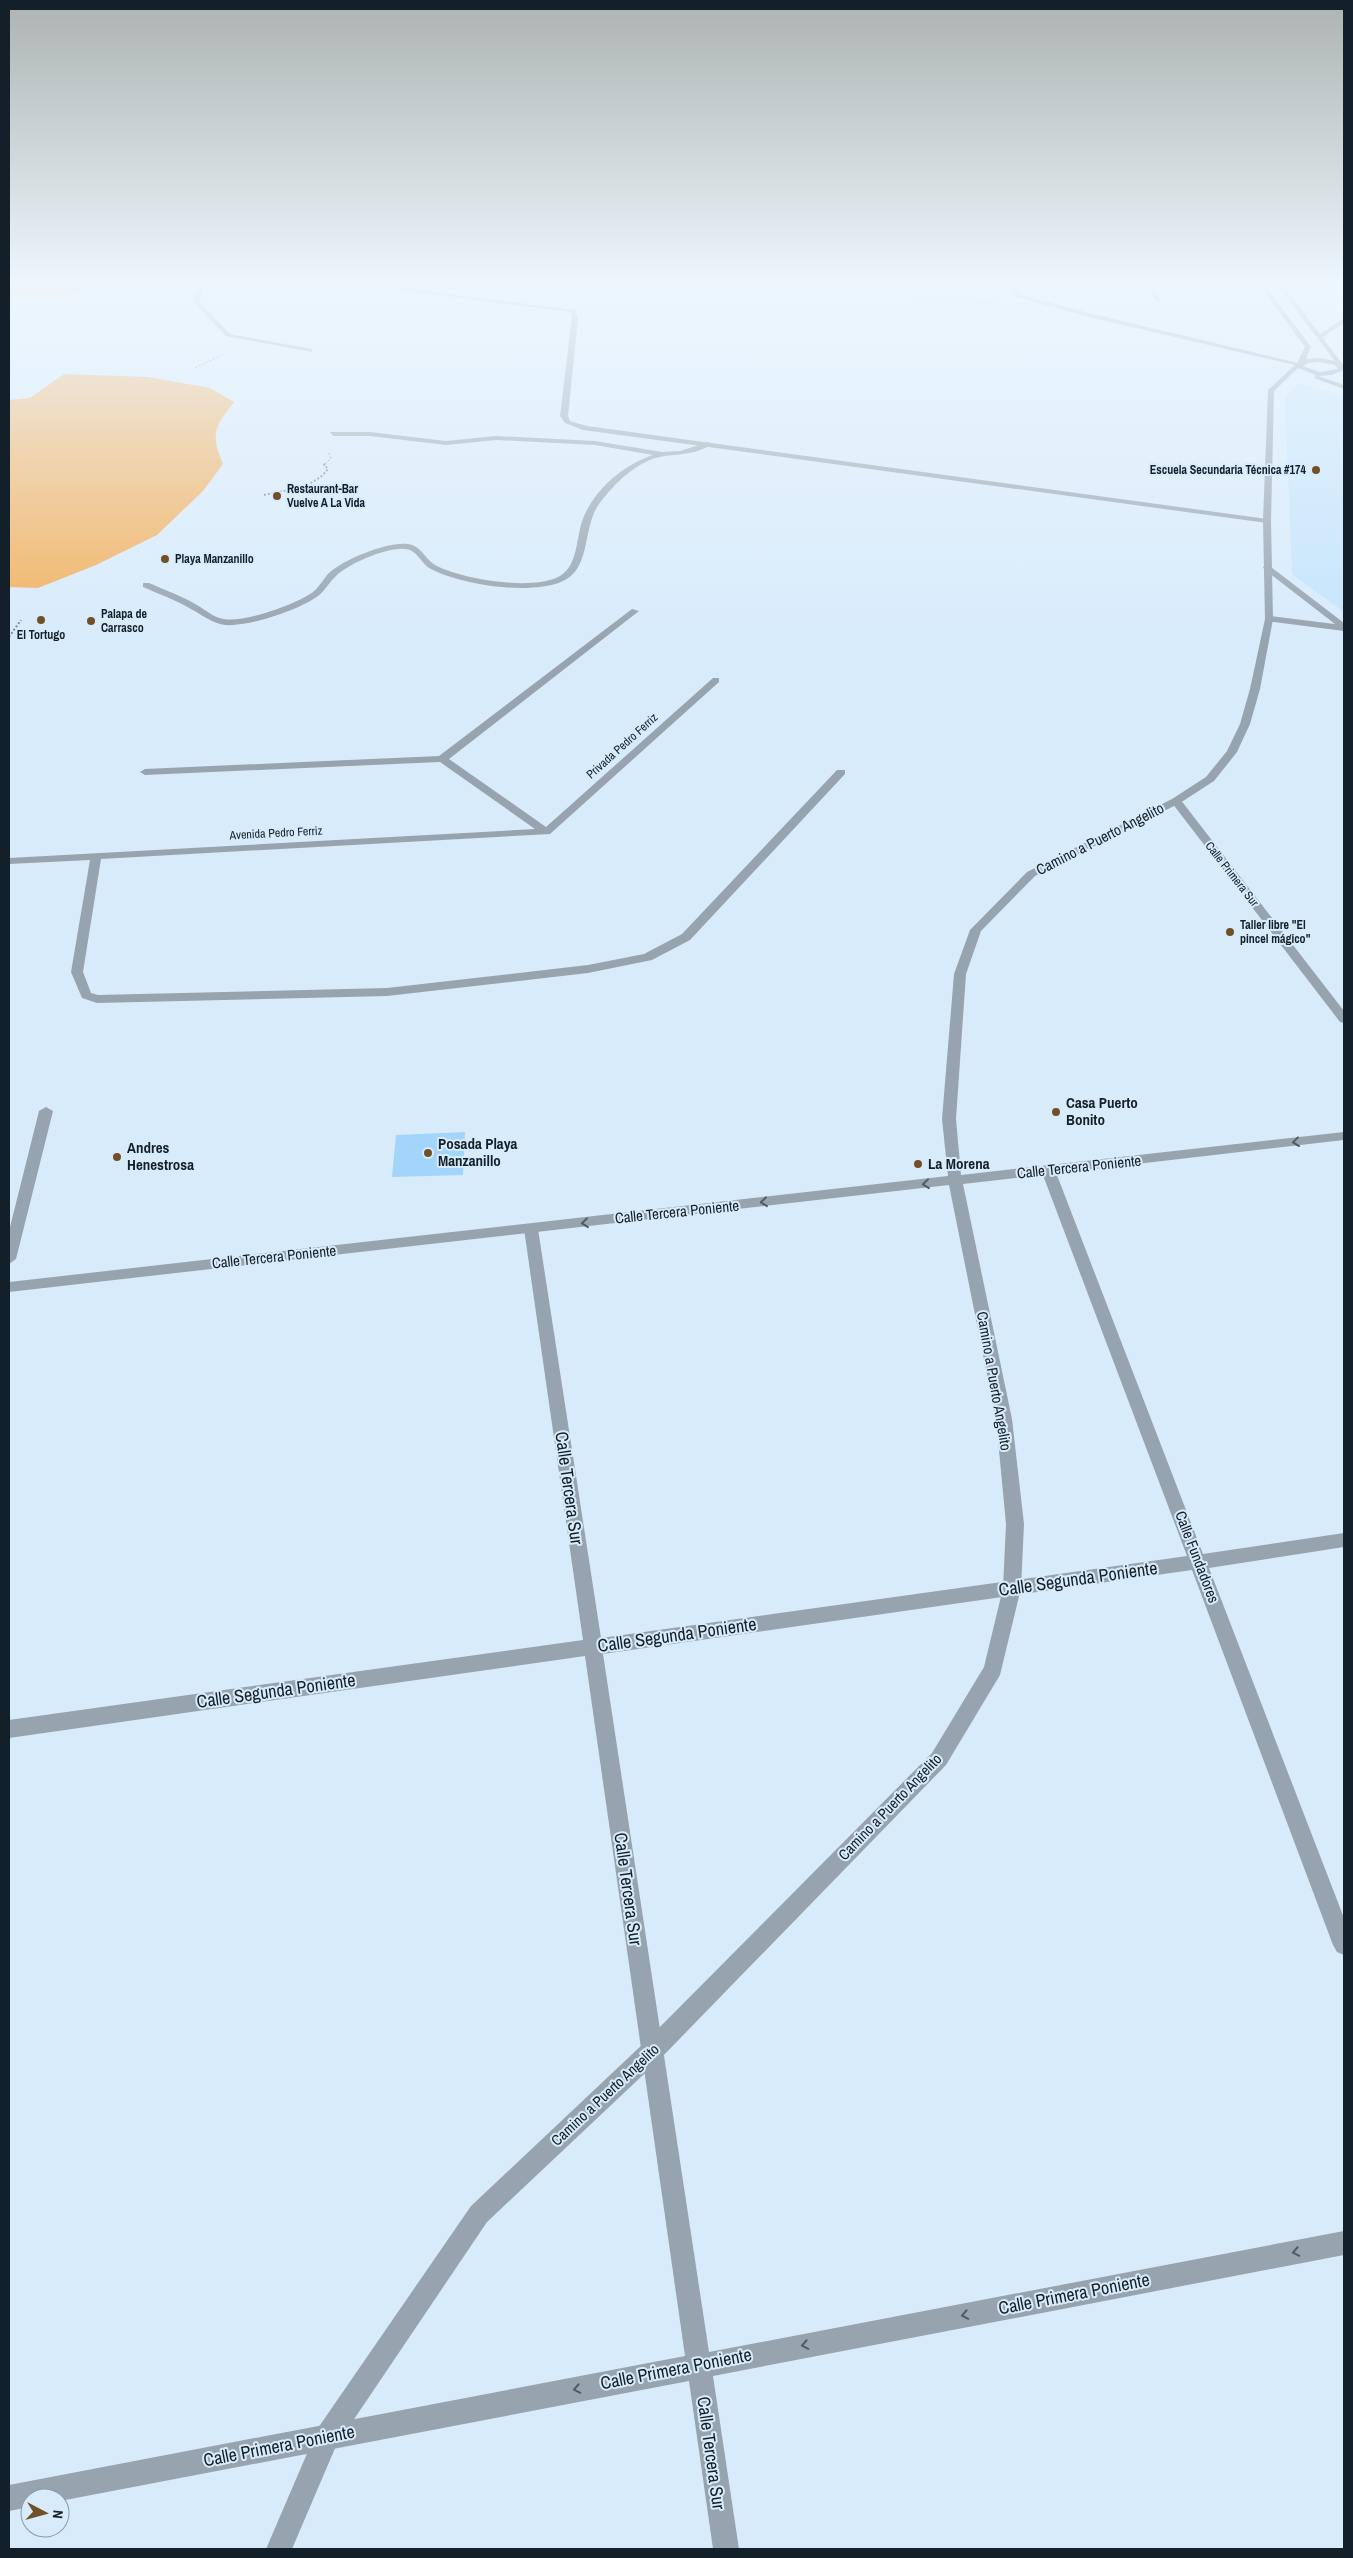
<svg xmlns="http://www.w3.org/2000/svg" width="1353" height="2558" font-family="'Archivo Narrow',sans-serif">
<rect width="100%" height="100%" fill="#d8ebfb"/>
<polygon fill="#c5e4fc" points="1297,383 1344,396 1344,612 1292,574 1285,399"/>
<g fill="#f2b15f">
<polygon points="9,281 77,281 86,286 75,293 9,296"/>
<path d="M64 374 148 377 210 388 234 402C215 427 210 433 223 464L203 491 157 535 96 565 38 588 9 587V400L30 398Z"/>
</g>
<polygon fill="#a3d4fa" points="465,1132 463,1175 392,1177 396,1135"/>
<g fill="none" stroke-linecap="round" stroke-linejoin="round">
<g stroke="#798996" stroke-width="1" stroke-dasharray="2 2" stroke-linecap="butt">
<polyline points="750,281 997,304"/>
<polyline points="953,281 991,290"/>
<polyline points="577,292 597,281"/>
<polyline points="195,368 222,355"/>
<polyline points="325,464 331,458 329,453"/>
</g>
<g stroke="#798996" stroke-width="2" stroke-dasharray="2 2" stroke-linecap="butt">
<path d="M264 495C286 490 314 488 328 469L324 465 326 463"/>
<polyline points="9,637 21,620"/>
</g>
<path fill="#97a4af" fill-rule="evenodd" d="M330 432H370L446 441 496 436 595 441 662 452 680 451 708 442 712 444C699 454 680 454 665 456 637 460 615 483 599 504 582 527 592 570 561 582 528 595 462 585 431 569 421 564 417 549 405 549 387 547 348 564 336 576 329 582 325 591 318 596 299 610 248 627 225 625 212 623 202 615 191 609 176 600 159 594 143 587V583H149C165 590 182 596 197 605 206 610 214 618 224 619 244 623 297 604 313 592 320 586 324 578 330 572 345 559 388 541 408 544 422 546 425 560 437 566 463 579 528 590 556 578 580 568 575 536 584 516 597 487 624 465 653 455L595 445 496 440 446 445 370 436H333Z"/>
<g fill="#97a4af" fill-rule="evenodd">
<polygon points="260,281 296,281 203,290 199,301 230,334 311,349 313,352 226,336 193,301 199,288"/>
<polygon points="327,281 347,281 575,310 578,317 568,416 570,421 587,426 1267,519 1271,521 1267,523 583,430 565,423 560,416 572,317 570,312"/>
<polygon points="1009,281 1015,281 1018,294 1085,312 1302,364 1299,366 1084,316 1013,296"/>
<polygon points="1145,281 1151,281 1161,302 1157,302"/>
<polygon points="1344,318 1344,323 1321,338 1317,338 1317,336"/>
<polygon points="1267,564 1344,623 1344,631 1266,621 1265,619 1269,616 1335,624 1264,569 1263,567"/>
<polygon points="632,609 639,611 449,759 546,827 713,678 719,678 719,682 550,834 101,859 83,972 91,993 98,995 387,988 588,965 644,954 682,934 837,770 845,770 845,774 690,940 652,960 588,973 387,996 97,1003 82,998 71,972 90,860 9,864 9,858 535,829 440,762 145,775 140,772 145,769 439,756"/>
<polygon points="1176,798 1180,799 1344,1011 1344,1023 1340,1022 1172,803 1171,801"/>
<polygon points="46,1107 53,1111 16,1259 9,1264 9,1231 39,1111"/>
<polygon points="1048,1165 1055,1170 1203,1554 1344,1533 1344,1547 1209,1568 1344,1918 1344,1955 1337,1952 1333,1945 1192,1570 603,1654 709,2352 1344,2231 1344,2255 713,2376 739,2549 713,2549 689,2381 60,2501 60,2498 30,2498 30,2507 9,2511 9,2485 685,2356 585,1656 9,1738 9,1720 583,1640 524,1229 531,1224 538,1229 601,1638 1187,1556 1041,1170"/>
</g>
<path fill="#97a4af" fill-rule="evenodd" d="M1256 281H1262L1311 347 1306 359 1319 358 1335 361 1274 281H1280L1344 366V370L1332 375 1318 376 1344 385V389L1314 378 1316 375 1298 368 1274 391 1271 521 1273 619 1260 689 1250 724 1237 752 1214 781 1180 803 1035 876 981 931 966 974 956 1119 961 1175 1344 1132V1140L963 1184 1012 1419 1024 1524 1021 1588 1000 1675 946 1765 660 2059 487 2222 336 2446 292 2549H266L318 2428 471 2206 644 2043 932 1753 984 1667 1003 1588 1006 1524 996 1419 949 1185 9 1292V1282L948 1176 942 1119 954 974 970 930 1027 872 1172 799 1206 777 1227 751 1240 724 1250 689 1265 619 1263 521 1268 390 1297 363 1305 347ZM1319 362 1335 365 1338 369 1320 372 1303 366 1308 363Z"/>
</g>
<defs><path id="oneway-chevron" d="M-2-3.5L2.5 0L-2 3.5" fill="none" stroke-width="1.6" stroke-linecap="round" stroke-linejoin="round" transform="scale(1.25)"/></defs>
<g stroke="#4f5b65">
<use href="#oneway-chevron" transform="translate(1296 1142) rotate(173)"/>
<use href="#oneway-chevron" transform="translate(926 1184) rotate(174)"/>
<use href="#oneway-chevron" transform="translate(764 1202) rotate(174)"/>
<use href="#oneway-chevron" transform="translate(585 1223) rotate(174)"/>
<use href="#oneway-chevron" transform="translate(1296 2252) rotate(169)"/>
<use href="#oneway-chevron" transform="translate(965 2315) rotate(169)"/>
<use href="#oneway-chevron" transform="translate(805 2345) rotate(169)"/>
<use href="#oneway-chevron" transform="translate(577 2389) rotate(169)"/>
</g>
<linearGradient id="sky" x2="0" y2="1"><stop stop-color="#acb3b1"/><stop offset="0.44" stop-color="#edf6fd"/><stop offset="1" stop-color="#edf6fd" stop-opacity="0"/></linearGradient>
<rect width="1353" height="640" fill="url(#sky)"/>
<g fill="#715027" stroke="#d8ebfb" stroke-width="2">
<circle cx="1316" cy="470" r="5"/>
<circle cx="277" cy="496" r="5"/>
<circle cx="165" cy="559" r="5"/>
<circle cx="41" cy="620" r="5"/>
<circle cx="91" cy="621" r="5"/>
<circle cx="1230" cy="932" r="5"/>
<circle cx="1056" cy="1112" r="5"/>
<circle cx="428" cy="1153" r="5"/>
<circle cx="117" cy="1157" r="5"/>
<circle cx="918" cy="1164" r="5"/>
</g>
<g text-anchor="middle" stroke-width="4" stroke-linejoin="round" paint-order="stroke">
<g font-size="12" font-weight="bold" fill="#142029" stroke="#d8ebfb" text-anchor="start">
<text x="1306" y="474" text-anchor="end">Escuela Secundaria Técnica #174</text>
<text x="287" y="493">Restaurant-Bar<tspan x="287" dy="14">Vuelve A La Vida</tspan></text>
<text x="175" y="563">Playa Manzanillo</text>
<text x="101" y="618">Palapa de<tspan x="101" dy="14">Carrasco</tspan></text>
<text x="41" y="639" text-anchor="middle">El Tortugo</text>
<text x="1240" y="929">Taller libre "El<tspan x="1240" dy="14">pincel mágico"</tspan></text>
</g>
<g font-size="12" fill="#142029" stroke="#d8ebfb">
<text transform="translate(622 746) rotate(-42)" y="4">Privada Pedro Ferriz</text>
<text transform="translate(276 833) rotate(-3)" y="4">Avenida Pedro Ferriz</text>
<text transform="translate(1232 874) rotate(52)" y="4">Calle Primera Sur</text>
</g>
<g font-size="15" fill="#142029" stroke="#d8ebfb">
<text transform="translate(1100 839) rotate(-27)" y="5">Camino a Puerto Angelito</text>
<text transform="translate(1079 1167) rotate(-6)" y="5">Calle Tercera Poniente</text>
<text transform="translate(677 1212) rotate(-6)" y="5">Calle Tercera Poniente</text>
<text transform="translate(274 1257) rotate(-6)" y="5">Calle Tercera Poniente</text>
<text transform="translate(994 1381) rotate(80)" y="5">Camino a Puerto Angelito</text>
<text transform="translate(1197 1557) rotate(69)" y="5">Calle Fundadores</text>
<text transform="translate(890 1807) rotate(-46)" y="5">Camino a Puerto Angelito</text>
<text transform="translate(605 2095) rotate(-43)" y="5">Camino a Puerto Angelito</text>
</g>
<g font-size="15" font-weight="bold" fill="#142029" stroke="#d8ebfb" text-anchor="start">
<text x="1066" y="1108">Casa Puerto<tspan x="1066" dy="17">Bonito</tspan></text>
<text x="438" y="1149">Posada Playa<tspan x="438" dy="17">Manzanillo</tspan></text>
<text x="127" y="1153">Andres<tspan x="127" dy="17">Henestrosa</tspan></text>
<text x="928" y="1169">La Morena</text>
</g>
<g font-size="18" fill="#142029" stroke="#d8ebfb">
<text transform="translate(569 1488) rotate(82)" y="6">Calle Tercera Sur</text>
<text transform="translate(1078 1579) rotate(-8)" y="6">Calle Segunda Poniente</text>
<text transform="translate(677 1635) rotate(-8)" y="6">Calle Segunda Poniente</text>
<text transform="translate(276 1691) rotate(-8)" y="6">Calle Segunda Poniente</text>
<text transform="translate(628 1889) rotate(82)" y="6">Calle Tercera Sur</text>
<text transform="translate(1074 2294) rotate(-11)" y="6">Calle Primera Poniente</text>
<text transform="translate(676 2369) rotate(-11)" y="6">Calle Primera Poniente</text>
<text transform="translate(279 2446) rotate(-11)" y="6">Calle Primera Poniente</text>
<text transform="translate(711 2453) rotate(82)" y="6">Calle Tercera Sur</text>
</g>
</g>
<rect width="1353" height="2558" fill="none" stroke="#142029" stroke-width="20"/>
<g transform="translate(45 2513) rotate(96)"><circle r="24" fill="#d8ebfb" stroke="#8a9aa7"/>
<path d="M0-4L9 19L0 12L-9 19Z" fill="#715027"/>
<text y="-8" font-size="14" font-weight="bold" text-anchor="middle" fill="#142029">N</text>
</g>
</svg>
